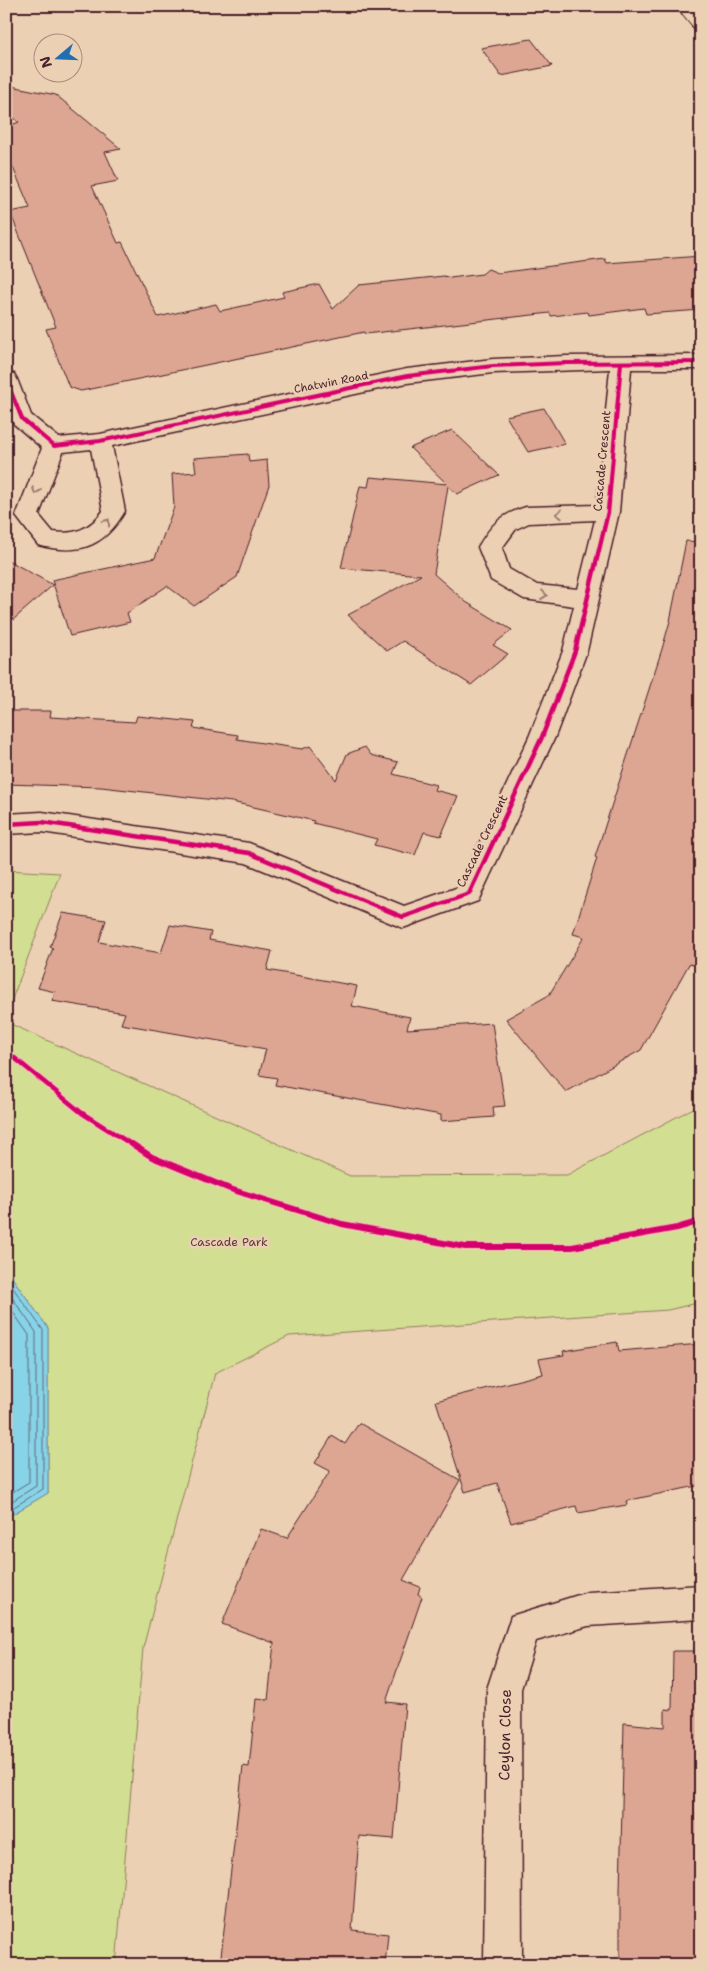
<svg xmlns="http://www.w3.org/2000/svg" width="707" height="1971" font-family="'Shantell Sans',sans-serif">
<rect width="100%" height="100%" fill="#ecd0b3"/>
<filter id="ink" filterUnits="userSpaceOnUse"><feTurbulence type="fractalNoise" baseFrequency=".02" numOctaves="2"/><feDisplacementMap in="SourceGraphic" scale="10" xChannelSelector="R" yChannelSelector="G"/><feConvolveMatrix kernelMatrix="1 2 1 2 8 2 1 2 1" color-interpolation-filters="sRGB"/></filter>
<g filter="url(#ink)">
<g fill="#d2de91" stroke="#8e7e5e">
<polygon points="6,870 60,873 6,1015"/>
<polygon points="6,1022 350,1176 567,1175 701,1104 701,1302 668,1310 289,1336 215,1373 143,1648 116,1965 6,1965 6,1518 48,1493 48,1328 6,1269"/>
</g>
<polygon fill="#87d3e8" stroke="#6f8b9c" points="6,1269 48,1328 48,1493 6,1518"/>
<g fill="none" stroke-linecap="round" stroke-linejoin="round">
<g stroke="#626777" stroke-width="1">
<polyline points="6,1278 43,1330 43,1489 6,1512"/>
<polyline points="6,1289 36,1332 36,1486 6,1505"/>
<polyline points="6,1302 29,1335 29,1482 6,1496"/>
</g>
</g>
<g fill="#dca692" stroke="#4a1f2b">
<polygon points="531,39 552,66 501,76 481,48"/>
<polygon points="6,85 56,95 121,149 105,152 118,181 92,186 118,243 122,242 158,317 216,304 220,311 284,297 282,292 319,284 333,309 359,285 444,276 450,278 482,274 488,269 498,273 605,259 607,263 701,256 701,310 646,314 644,308 589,315 588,312 551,316 550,313 365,334 364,332 81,391 69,387 46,329 56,327 10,212 30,208 6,151 6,127 19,122 6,112"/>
<polygon points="544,408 565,444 528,452 506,416"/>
<polygon points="452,430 499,475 457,494 448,486 434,574 466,602 512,630 493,645 508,654 471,685 403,641 387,651 348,615 421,575 341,568 360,486 368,487 370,477 447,484 410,448"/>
<polygon points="248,454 249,462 267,460 269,485 237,577 194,606 167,586 127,613 130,622 70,636 52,580 155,558 174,507 172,474 196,472 194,458"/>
<polygon points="686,541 701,542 701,940 694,965 689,964 641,1050 566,1092 506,1019 549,995 584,937 573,934 597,858 595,857 662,649 670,621"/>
<polygon points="6,559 53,585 6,626"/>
<polygon points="6,711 51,711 50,717 135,722 137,716 195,722 193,728 238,735 237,739 302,749 310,746 336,780 347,754 365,747 371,755 398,762 393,774 436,785 434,790 458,796 441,836 424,832 415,855 374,845 377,839 313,823 314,821 232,802 101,787 6,784"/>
<polygon points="63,913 106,920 99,942 161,953 170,925 211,932 209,940 272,951 267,970 357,986 352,1006 410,1017 407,1029 492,1023 505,1106 493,1107 494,1117 441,1121 441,1115 275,1085 277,1078 259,1075 266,1049 121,1024 125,1013 52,1001 55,992 38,988 53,948 50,947"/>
<polygon points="617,1342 619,1351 701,1344 701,1485 626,1501 627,1505 578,1513 576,1506 511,1523 497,1483 465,1492 436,1401 543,1374 539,1359 564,1355 563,1351"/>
<polygon points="359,1423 460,1480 403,1580 420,1587 418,1594 422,1597 386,1702 405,1704 394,1839 359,1836 352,1930 388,1934 385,1965 220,1965 243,1766 249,1767 256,1699 268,1700 274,1643 222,1624 261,1529 287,1538 330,1471 315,1463 332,1436 345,1444"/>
<polygon points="673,1651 701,1651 701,1965 620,1965 620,1891 624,1723 665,1727 665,1709 672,1710"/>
</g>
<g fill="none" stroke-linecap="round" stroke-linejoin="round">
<defs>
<g id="street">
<path d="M701 355V369H631L619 512 587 651 555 737 478 901 403 928 246 863 42 832 6 834V814L42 812 249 843 404 906 459 887 529 737 563 651 574 606 524 599 491 580 478 547C492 524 500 515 526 507L597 505 610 369 493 373 407 383 112 446 125 511C104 547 79 556 38 545L16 516 42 448 14 424C4 408 6 391 6 372L14 374 17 379 31 415 59 438 100 434 407 369 493 359 566 356ZM91 449 103 511C90 529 75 535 53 532L39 515 63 452ZM595 520 578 589 537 585 509 569 502 548 516 529 529 523Z"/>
<polygon points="701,1585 701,1619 588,1626 536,1641 521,1689 522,1965 484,1965 487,1689 511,1616 588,1592"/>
</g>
<polygon id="secondary" points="676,6 695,6 701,13 701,30 695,29"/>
</defs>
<use href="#street" stroke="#4a1f2b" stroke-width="3"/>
<use href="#secondary" stroke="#4a1f2b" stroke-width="3"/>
<use href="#street" fill="#ecd0b3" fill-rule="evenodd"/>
<use href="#secondary" fill="#ecd0b3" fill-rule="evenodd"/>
<defs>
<g id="cycleway-far2">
<polyline points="6,379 22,419 54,446 100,441 407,376 493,366 566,363 701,362"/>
<polyline points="609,502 621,363"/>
</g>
<g id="cycleway-far1">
<polyline points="6,824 42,822 249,853 403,917 469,894 542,737 575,651 608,512 609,501"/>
<polyline points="6,1051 82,1113 134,1146"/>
</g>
<polyline id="cycleway" points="132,1144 152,1157 230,1189 342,1224 465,1247 572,1247 677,1228 701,1221"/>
</defs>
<use href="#cycleway-far2" stroke="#ecd0b3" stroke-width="6"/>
<use href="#cycleway-far1" stroke="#ecd0b3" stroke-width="8"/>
<use href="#cycleway" stroke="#ecd0b3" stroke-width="9"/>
<use href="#cycleway-far2" stroke="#d6006c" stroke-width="4"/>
<use href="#cycleway-far1" stroke="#d6006c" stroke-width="4.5"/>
<use href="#cycleway" stroke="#d6006c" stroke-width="6"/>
</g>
<defs><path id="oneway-chevron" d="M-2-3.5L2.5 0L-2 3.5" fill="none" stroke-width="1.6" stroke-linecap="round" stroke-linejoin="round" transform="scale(1.25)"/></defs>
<g stroke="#9b786f">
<use href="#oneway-chevron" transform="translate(36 491) rotate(110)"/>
<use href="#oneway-chevron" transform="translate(559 514) rotate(178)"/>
<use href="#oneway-chevron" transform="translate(107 522) rotate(-54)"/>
<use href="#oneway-chevron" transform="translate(544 595) rotate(7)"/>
</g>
</g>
<g text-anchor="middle" stroke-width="5" stroke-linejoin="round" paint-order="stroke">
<g font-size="11" fill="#4a1f2b" stroke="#ecd0b3">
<text transform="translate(331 382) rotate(-11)" y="4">Chatwin Road</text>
</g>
<g font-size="12" fill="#4a1f2b" stroke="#ecd0b3">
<text transform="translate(602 461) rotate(-85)" y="4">Cascade Crescent</text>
<text transform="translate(482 841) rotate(-64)" y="4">Cascade Crescent</text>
</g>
<g font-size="12" fill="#5e3c3a" stroke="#ecd0b3">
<text x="229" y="1246">Cascade Park</text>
</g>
<g font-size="15" fill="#4a1f2b" stroke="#ecd0b3">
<text transform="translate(505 1735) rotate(-89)" y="5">Ceylon Close</text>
</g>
</g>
<rect width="707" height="1971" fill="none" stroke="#ecd0b3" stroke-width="25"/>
<rect x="12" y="12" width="682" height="1946" fill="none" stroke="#4a1f2b" stroke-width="2" filter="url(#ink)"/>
<g transform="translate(58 58) rotate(251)"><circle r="24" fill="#ecd0b3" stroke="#ab897d"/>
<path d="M0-4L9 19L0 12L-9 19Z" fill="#1f6fb2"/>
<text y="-8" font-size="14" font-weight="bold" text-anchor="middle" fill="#4a1f2b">N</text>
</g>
</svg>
